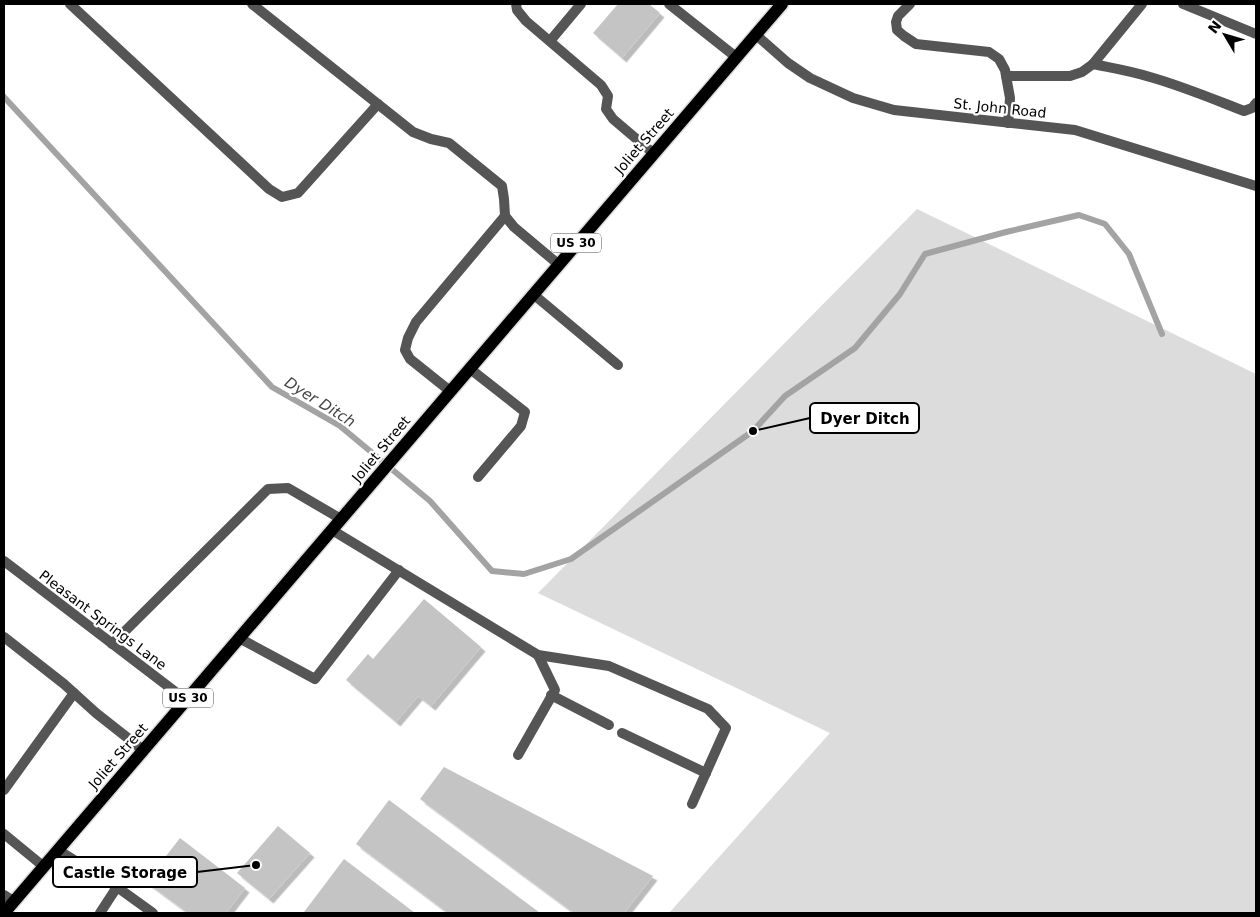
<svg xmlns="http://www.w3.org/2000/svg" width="1260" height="917" font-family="'DejaVu Sans',sans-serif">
<defs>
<filter id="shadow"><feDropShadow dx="4.5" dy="4.5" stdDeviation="0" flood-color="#0004"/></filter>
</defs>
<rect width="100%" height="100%" fill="#fff"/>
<polygon fill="#dcdcdc" points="917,209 1256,374 1256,913 669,913 830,733 538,593"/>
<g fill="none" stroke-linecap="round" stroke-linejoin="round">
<polyline stroke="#a3a3a3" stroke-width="6" points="4,97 272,387 340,426 430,501 492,571 524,574 571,559 753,431 785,396 855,348 900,294 925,254 1006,232 1079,215 1105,224 1129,254 1162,334"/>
</g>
<g fill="#c4c4c4" filter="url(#shadow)">
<polygon points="618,4 649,4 660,13 622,58 593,33"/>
<polygon points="424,599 481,647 431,706 418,696 396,722 346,680 368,654 373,659"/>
<polygon points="444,767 653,876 624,913 574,913 420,799"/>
<polygon points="389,800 540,913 448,913 356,844"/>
<polygon points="278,826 310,853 269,899 237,873"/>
<polygon points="180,838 245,888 226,913 188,913 146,882"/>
<polygon points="344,859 415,913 306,913 304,912"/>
</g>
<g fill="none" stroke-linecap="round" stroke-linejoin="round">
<defs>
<polyline id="primary" points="4,913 782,4"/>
</defs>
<use href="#primary" stroke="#dbdbdb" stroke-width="15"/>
<g stroke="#555" stroke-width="10">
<polyline points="70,4 269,189 282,197 298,193 378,104"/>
<polyline points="252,4 413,132 431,139 449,143 502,186 504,199 505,216 514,227 558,264"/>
<polyline points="516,4 517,10 526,21 601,85 608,96 606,109 613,119 653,153"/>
<polyline points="669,4 736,57"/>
<polyline points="910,4 898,16 896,22 897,30 904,36 916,44 989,52 999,59 1005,70 1010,98 1008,123"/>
<polyline points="1183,4 1256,34"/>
<polyline points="550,41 581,4"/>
<path d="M1093 64C1112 68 1131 71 1150 77 1182 86 1213 99 1244 111L1252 108 1256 103"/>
<polyline points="1006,76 1070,76 1082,72 1093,64 1142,4"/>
<polyline points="533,294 618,365"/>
<polyline points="469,368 525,412 521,426 478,477"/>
<polyline points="450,391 410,359 405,350 408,338 416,322 505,216"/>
<polyline points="332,530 538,655 609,666 708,709 726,728 692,804"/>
<polyline points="4,637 64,684 96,713 143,750"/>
<polyline points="239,638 315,679 399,570"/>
<polyline points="112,644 268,489 288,488 341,519"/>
<polyline points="551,695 609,725"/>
<polyline points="622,733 706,773"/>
<polyline points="518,755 555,690 538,655"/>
<polyline points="4,790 74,693"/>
<polyline points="4,834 43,866"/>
<polyline points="58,850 117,887 153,913"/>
<polyline points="4,895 13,901"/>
<polyline points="100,913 117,887"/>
</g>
<g stroke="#555" stroke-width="10">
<polyline points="755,34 788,63 810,78 853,98 894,110 1075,130 1256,186"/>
<polyline points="4,561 186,700"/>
</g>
<use href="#primary" stroke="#000" stroke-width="12"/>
</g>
<g text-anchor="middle" stroke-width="4.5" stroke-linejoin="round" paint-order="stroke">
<g fill="#fff" stroke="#4c4c4c" stroke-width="1">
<rect x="551" y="233.5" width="50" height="19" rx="4"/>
<rect x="163" y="688.5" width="50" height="19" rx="4"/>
</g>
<g font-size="12" font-weight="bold" fill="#000">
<text x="576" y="247">US 30</text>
<text x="188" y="702">US 30</text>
</g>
<g font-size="14" fill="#000" stroke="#fff">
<text transform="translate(1000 108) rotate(6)" y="5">St. John Road</text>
<text transform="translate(644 141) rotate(-49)" y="5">Joliet Street</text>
<text transform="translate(381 449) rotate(-50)" y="5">Joliet Street</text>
<text transform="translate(103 620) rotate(37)" y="5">Pleasant Springs Lane</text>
<text transform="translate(118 756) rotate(-49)" y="5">Joliet Street</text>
</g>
<g font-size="15" font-style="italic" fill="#444" stroke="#fff">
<text transform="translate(320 402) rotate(32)" y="5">Dyer Ditch</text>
</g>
</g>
<path fill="none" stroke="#000" stroke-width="2" d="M753 431L810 418M256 865L197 872"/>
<g fill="#000" stroke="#fff" stroke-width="2">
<circle cx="753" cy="431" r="5"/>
<circle cx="256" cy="865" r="5"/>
</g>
<g fill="#fff" stroke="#000" stroke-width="2">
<rect x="810" y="403" width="109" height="30" rx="5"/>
<rect x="53" y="857" width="144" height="30" rx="5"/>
</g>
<g font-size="15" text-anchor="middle" font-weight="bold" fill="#000">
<text x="865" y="424">Dyer Ditch</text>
<text x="125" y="878">Castle Storage</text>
</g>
<rect width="1260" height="917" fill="none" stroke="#000000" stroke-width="10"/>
<g transform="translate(1225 35) rotate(308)" stroke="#ffffff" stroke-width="4" paint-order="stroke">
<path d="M0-4L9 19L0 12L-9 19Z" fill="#000000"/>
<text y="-8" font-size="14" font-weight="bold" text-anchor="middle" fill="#000000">N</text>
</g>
</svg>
